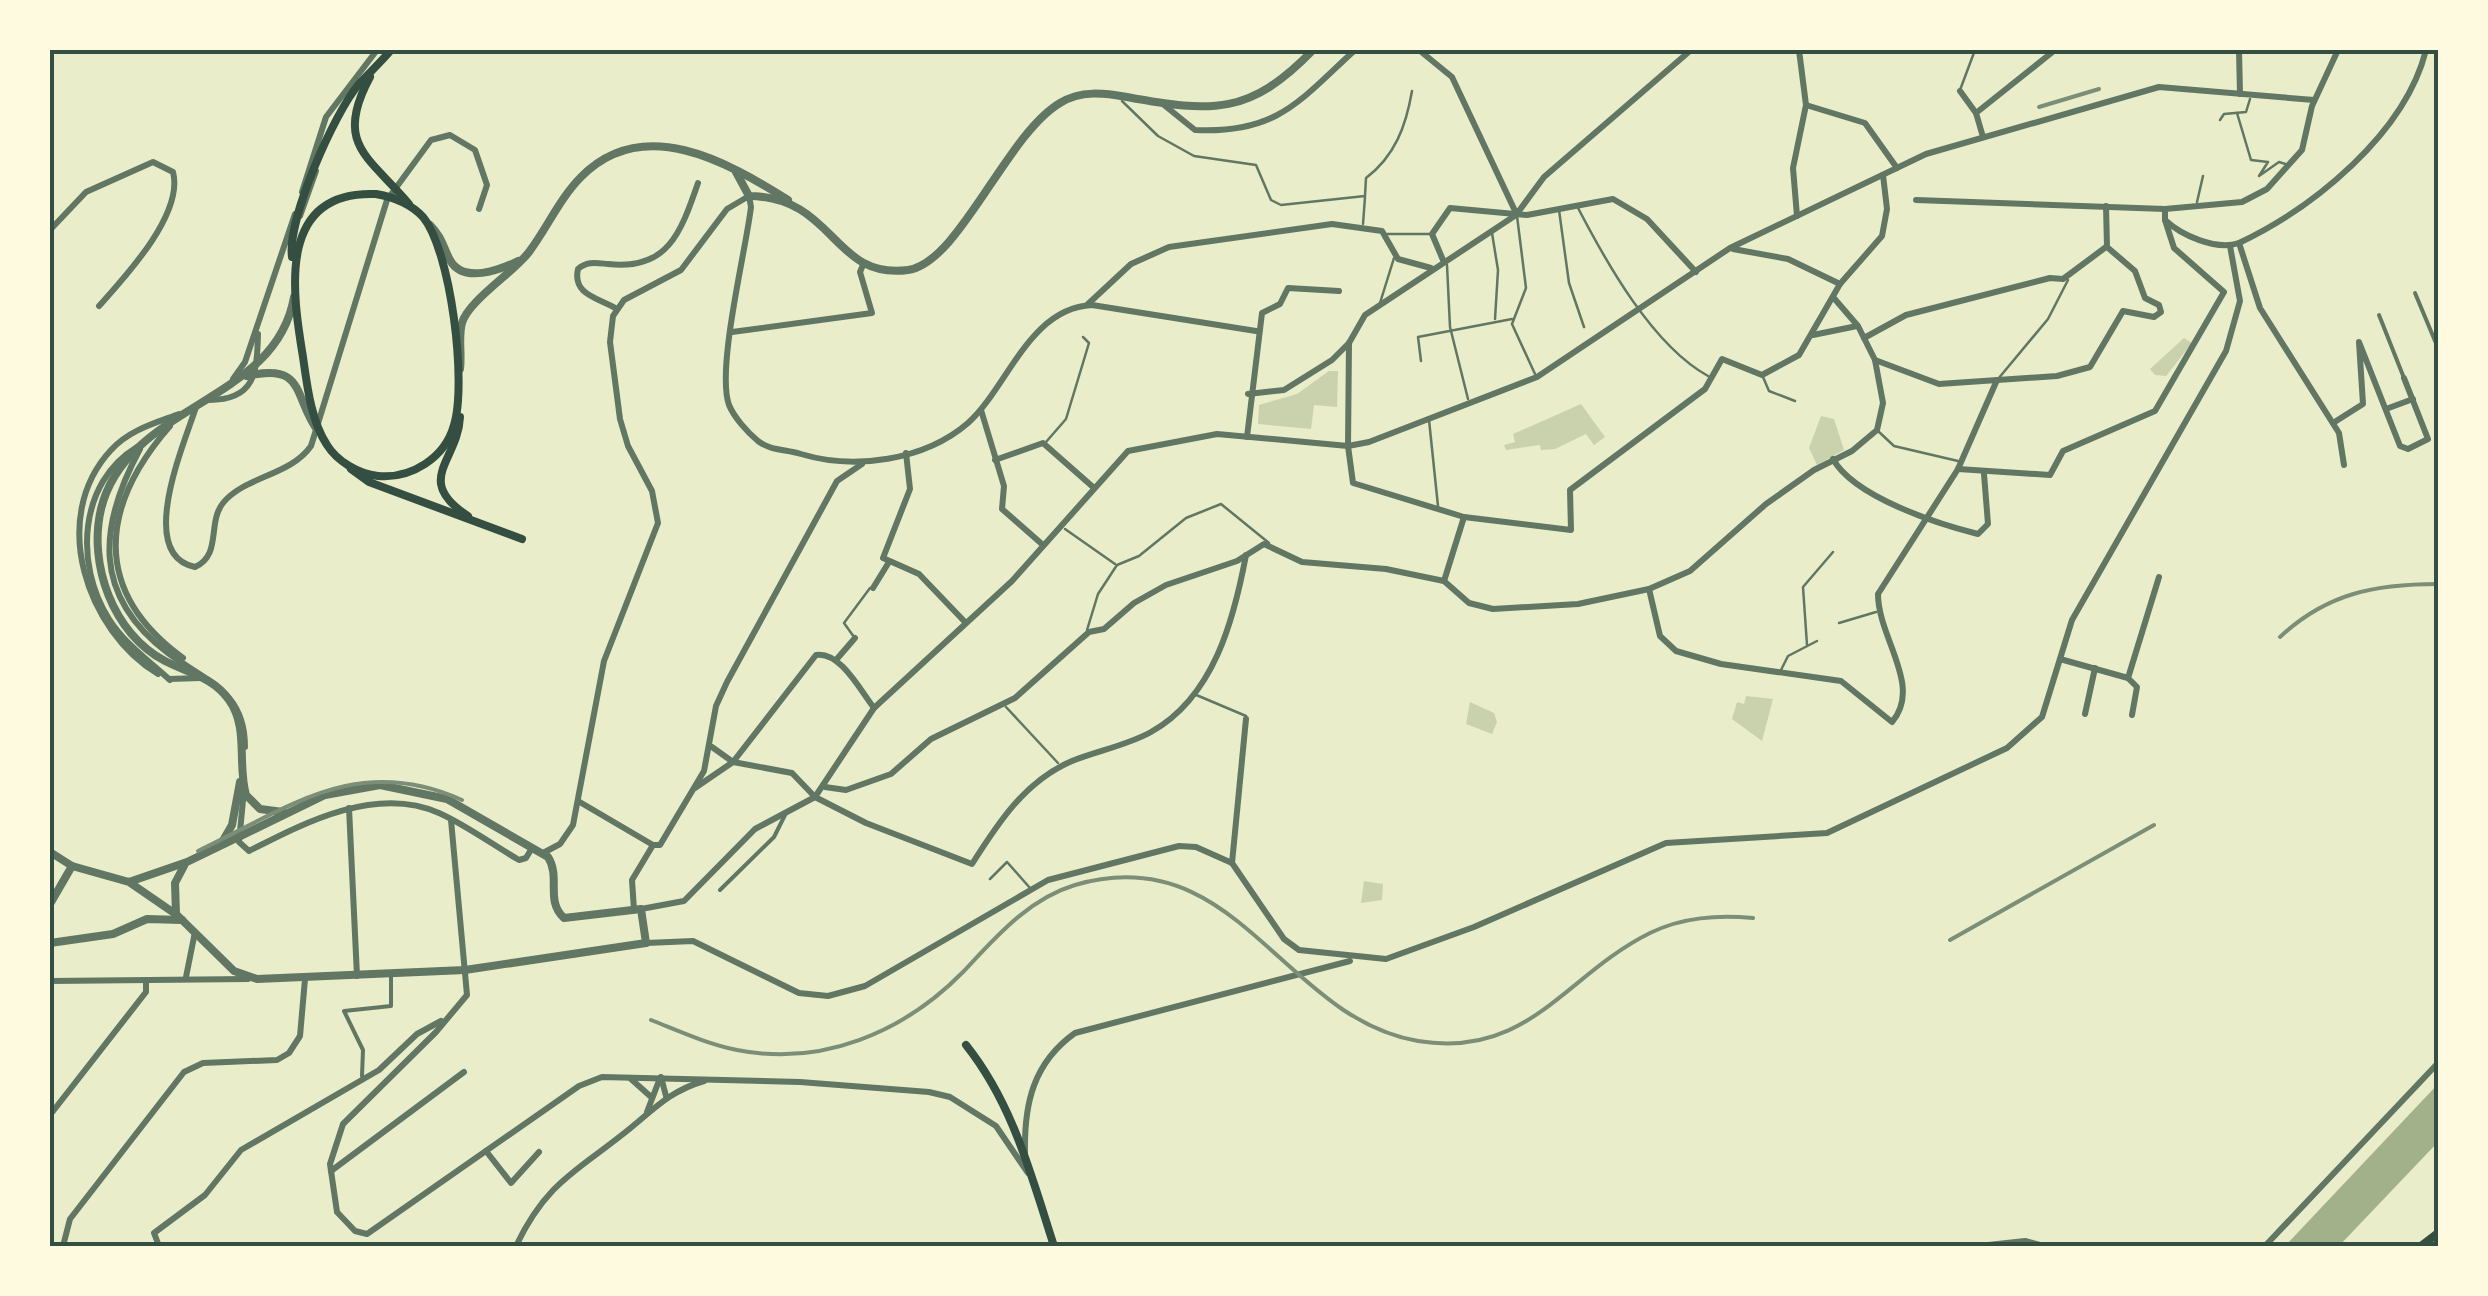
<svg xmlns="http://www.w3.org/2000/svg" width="2488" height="1296" font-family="'Exo 2',sans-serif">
<rect width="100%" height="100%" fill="#e9edc9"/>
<g fill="#cad2ad">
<polygon points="2184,338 2192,343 2166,376 2155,375 2150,369"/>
<polygon points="1329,371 1338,371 1337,407 1314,405 1311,429 1258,424 1259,405 1297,394"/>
<polygon points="1581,404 1605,437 1594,445 1586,434 1555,449 1541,450 1540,445 1506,450 1504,445 1515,442 1513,434"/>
<polygon points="1821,416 1834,419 1844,450 1817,465 1809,448"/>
<polygon points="1746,696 1773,699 1762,741 1732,719 1737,702 1744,704"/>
<polygon points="1470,702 1494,713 1497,722 1492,734 1466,724"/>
<polygon points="1364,881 1383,884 1382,900 1361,903"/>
</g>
<polygon fill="#a3b18a" points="2438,1084 2438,1142 2339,1246 2285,1246"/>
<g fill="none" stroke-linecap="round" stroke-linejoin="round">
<g stroke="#617663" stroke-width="2.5">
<polyline points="1960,90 1975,50"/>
<path d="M1122 101 1158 136 1194 156 1256 165 1271 200 1281 205 1365 196 1366 178C1395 156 1406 126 1412 91"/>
<polyline points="2237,113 2251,160 2268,162 2259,176 2279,162 2289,165"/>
<polyline points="2220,120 2224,114 2246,112 2250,99"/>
<polyline points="2197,202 2203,176"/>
<path d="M1577 206C1606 262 1652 345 1708 376"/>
<polyline points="1559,210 1569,283 1584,327"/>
<polyline points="1517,216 1526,288 1512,324 1535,374"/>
<polyline points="1363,224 1365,197"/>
<polyline points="1492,233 1498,270 1495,319"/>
<polyline points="1387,234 1429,234"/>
<polyline points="1447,265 1450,327 1468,399"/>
<polyline points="1380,303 1394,258"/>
<polyline points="1421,361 1418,337 1512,319"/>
<polyline points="1763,377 1769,391 1795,401"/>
<polyline points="1998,379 2048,319 2068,280"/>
<polyline points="1429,420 1438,506"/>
<polyline points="1878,431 1894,446 1958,461"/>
<polyline points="1046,442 1066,419 1089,343 1083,337"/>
<polyline points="1065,529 1115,564"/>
<polyline points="1839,623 1876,612"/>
<polyline points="1087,630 1098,594 1117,565 1139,556 1186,518 1221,504 1269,543"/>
<polyline points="854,637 844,623 870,588"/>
<polyline points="1807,645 1803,587 1833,552"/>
<polyline points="1780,672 1788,656 1817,641"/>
<polyline points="1194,694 1246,716"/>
<polyline points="1006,707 1058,763"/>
<polyline points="990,879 1007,862 1030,888"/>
</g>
<g stroke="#617663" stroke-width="4">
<polyline points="2415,293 2438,348"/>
<polyline points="2379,315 2404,378"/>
<polyline points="720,890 774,837 785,815"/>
<polyline points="362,1076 363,1050 344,1011 391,1006 391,977"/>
</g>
<g stroke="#617663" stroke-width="6">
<polyline points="1419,50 1452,77 1516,213"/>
<polyline points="2239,50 2240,94"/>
<polyline points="1960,91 1976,113"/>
<path d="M1164 105 1195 130C1278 134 1300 100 1355 50"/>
<polyline points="1806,105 1865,123 1897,168"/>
<polyline points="1983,137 1976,113 2055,50"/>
<polyline points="302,192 326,117 377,50"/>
<polyline points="1916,200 2165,209 2242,202 2267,189 2302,150 2312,106 2338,50"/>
<path d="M2165 209V220C2181 235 2216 251 2239 243L2260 308 2339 433 2344 465"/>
<polyline points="300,216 316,171"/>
<polyline points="1797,216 1793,168 1806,105 1799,50"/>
<path d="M50 230 86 192 153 162 173 172C184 214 125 277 99 306"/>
<polyline points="2438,231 2438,257"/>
<path d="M2239 243C2313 208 2405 134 2426 50"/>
<polyline points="1733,249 1788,259 1840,284"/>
<polyline points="1443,260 1432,234 1450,208 1527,215 1613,199 1647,219 1696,272"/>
<polyline points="1088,304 1131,264 1169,247 1332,224 1382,231 1398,259 1431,268"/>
<path d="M617 309C599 298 572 295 578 269 587 261 596 263 608 264 668 271 681 232 698 183"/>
<polyline points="732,332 872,313 860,272 863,265"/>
<polyline points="1813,335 1857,326"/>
<polyline points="1864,338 1906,315 2050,278 2063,279 2106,247"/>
<polyline points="1349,343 1348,446 1353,483 1464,517 1571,530 1570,490 1705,389 1722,359 1762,375 1799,355 1840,284 1882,236 1887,209 1883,175"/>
<polyline points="1875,360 1939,384 2057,376 2090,367 2123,311 2154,317 2161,312 2159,305 2145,298 2135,271 2107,247 2106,206"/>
<polyline points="233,379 245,362 295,214"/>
<polyline points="1248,394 1284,390 1332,360 1349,343 1365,315 1516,215 1544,177 1691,50"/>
<path d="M209 400C255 400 257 373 258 334"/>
<path d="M196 407C185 442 135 555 195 567 222 555 207 523 223 503 245 476 290 476 311 446L387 200 431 140 450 135 475 150 487 185 479 209"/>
<polyline points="2386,409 2413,399"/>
<polyline points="981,410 1004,486 1002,509 1043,545"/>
<polyline points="2333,423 2363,404 2359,342 2400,446 2408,449 2428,439 2404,378"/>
<path d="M170 426C100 506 91 591 183 658"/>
<polyline points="1247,437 1262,313 1280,304 1288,288 1339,291"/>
<path d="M137 447C79 482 74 564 109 619 125 644 148 660 170 680"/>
<path d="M140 449C99 525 91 595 168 653 207 682 245 691 245 747"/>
<polyline points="906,453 910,489 883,558 919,574 965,622"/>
<path d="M1833 459C1854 497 1938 524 1978 534L1988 524 1984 474"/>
<polyline points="995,460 1043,443 1093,487"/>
<polyline points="1958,469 2050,475 2063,451 2155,411 2224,292 2174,248 2165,220"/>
<polyline points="1444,581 1464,517"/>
<polyline points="873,588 889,562"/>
<path d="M1649 589 1660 636 1676 651 1721 664 1841 681 1892 722C1923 686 1878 638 1878 594L1958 469 1997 380"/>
<polyline points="2060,659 2128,678"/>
<polyline points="836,660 855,638"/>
<path d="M158 674C87 631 48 518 111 450 129 430 155 423 179 414"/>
<polyline points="169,679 201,678"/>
<polyline points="2085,714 2095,668"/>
<polyline points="2132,715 2137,687 2128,678 2159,577"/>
<path d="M712 747 733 762 792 773 815 797 866 823 972 864C998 823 1025 781 1072 761 1097 751 1128 745 1151 732 1214 697 1234 619 1246 555"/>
<polyline points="825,787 846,790 891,774 931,739 1015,698 1089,632 1104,629 1134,603 1166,585 1237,561 1264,544 1302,562 1386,569 1444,581 1469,603 1493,609 1578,604 1649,589 1690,571 1766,504 1814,470 1852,451 1877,430 1883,403 1875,360 1858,326 1833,297"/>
<path d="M695 788 733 762 816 655C840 651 860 690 874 708"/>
<path d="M244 790 239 842 249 851C304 823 376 785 439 813 466 825 493 845 519 860L526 858 532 848"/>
<polyline points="578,801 653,845"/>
<polyline points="349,808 357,976"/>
<polyline points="451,820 467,995 436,1032 343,1124 330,1164 337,1212 355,1231 367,1234 579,1086 602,1077 800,1082 929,1092 950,1097 996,1126 1028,1173"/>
<path d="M543 853 560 844 573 825 604 661 658 523 652 491 628 446 620 419 610 342 613 316 624 300 681 270 727 209 749 196 751 207C746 250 716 369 729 405 734 417 747 432 758 441 771 451 786 449 801 454 854 470 924 461 968 423 1008 387 1029 308 1092 305L1256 331"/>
<polyline points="1232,863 1246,719"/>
<polyline points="641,909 684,901 755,829 815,797 874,708 1012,581 1128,451 1217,434 1348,446 1369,442 1537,377 1730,248 1926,154 2159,87 2314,100"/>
<polyline points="634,910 632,880 653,845 660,845 704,771 716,706 727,682 837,481 862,464"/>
<polyline points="646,943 693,941 799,993 828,996 865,986 1048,880 1179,846 1196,847 1232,863 1284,939 1299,950 1386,959 1474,927 1666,843 1827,833 2007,748 2042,717 2072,620 2226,351 2240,301 2230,246"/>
<polyline points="186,977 195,932"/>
<polyline points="50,981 248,979"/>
<polyline points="661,1077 666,1096"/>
<polyline points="631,1079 650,1096"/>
<polyline points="647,1112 660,1078"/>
<polyline points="50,1115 146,992 146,983"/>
<polyline points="486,1151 511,1183 539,1152"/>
<path d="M1025 1153C1024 1104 1033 1063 1075 1033L1350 961"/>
<polyline points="331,1171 464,1072"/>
<polyline points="63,1246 70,1219 184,1072 203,1063 277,1060 289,1053 300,1036 305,979"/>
<polyline points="159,1246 154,1233 205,1195 241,1150 379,1070 417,1034 441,1021"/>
<path d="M516 1246C548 1179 580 1170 633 1126 657 1106 673 1090 704 1081"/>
<polyline points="1979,1246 2025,1241 2044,1246"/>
<polyline points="2265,1246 2438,1063"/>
</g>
<g stroke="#617663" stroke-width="8">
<path d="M736 172 749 196C836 197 832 280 908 270 959 263 1006 135 1060 103 1081 90 1104 93 1127 97 1213 113 1250 115 1313 50"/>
<path d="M430 225C442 237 443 247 450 260 463 284 500 270 518 261"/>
<path d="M460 369C462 354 458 337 462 323 468 301 513 273 529 252 547 228 560 198 581 177 643 114 726 161 788 200"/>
<path d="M247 376C306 362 293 397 318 431"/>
<path d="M283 812 260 809 246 795C237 763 249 728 229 700 213 677 188 673 165 661 113 634 88 564 101 509 127 403 276 404 294 297"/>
<polyline points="221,844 232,825 240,782"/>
<path d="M50 852 72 866 129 882 187 862 325 795 380 785 447 799 548 857C561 877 545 901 564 918L641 909 646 943 465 970 257 979 234 971 177 915 129 882"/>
<polyline points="50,904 72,866"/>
<polyline points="176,914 175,883 184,866"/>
<polyline points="50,943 113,934 147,919 182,920"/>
</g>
<g stroke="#344e41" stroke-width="8">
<path d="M370 77C333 145 370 157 409 204"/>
<path d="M376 194C393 197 411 204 423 217 451 251 467 383 454 425 445 458 411 479 378 476 358 474 337 461 327 445 311 421 307 385 303 357 292 291 277 190 376 194Z"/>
<path d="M292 257C287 220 334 113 359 84 369 73 381 62 391 50"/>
<path d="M460 417C458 461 413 480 468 516"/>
<polyline points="351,469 369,482 522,539"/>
<path d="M966 1045C1013 1104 1031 1175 1054 1246"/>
<polyline points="2421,1246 2438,1233"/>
</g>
<g stroke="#7c8e77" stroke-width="4">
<polyline points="2039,107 2099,89"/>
<path d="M2280 637C2327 593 2376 584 2438 584"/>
<path d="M198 851C290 807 358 753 462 800"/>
<polyline points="1950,940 2154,825"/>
<path d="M651 1020C679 1031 707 1044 737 1050 822 1067 904 1032 963 972 995 938 1028 899 1075 885 1237 838 1282 1018 1418 1041 1529 1059 1565 975 1650 933 1683 917 1717 915 1753 918"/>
</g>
</g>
<rect width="2488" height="1296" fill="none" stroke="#fefae0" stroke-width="105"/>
<rect x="52" y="52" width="2384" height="1192" fill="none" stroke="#344e41" stroke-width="4"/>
</svg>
